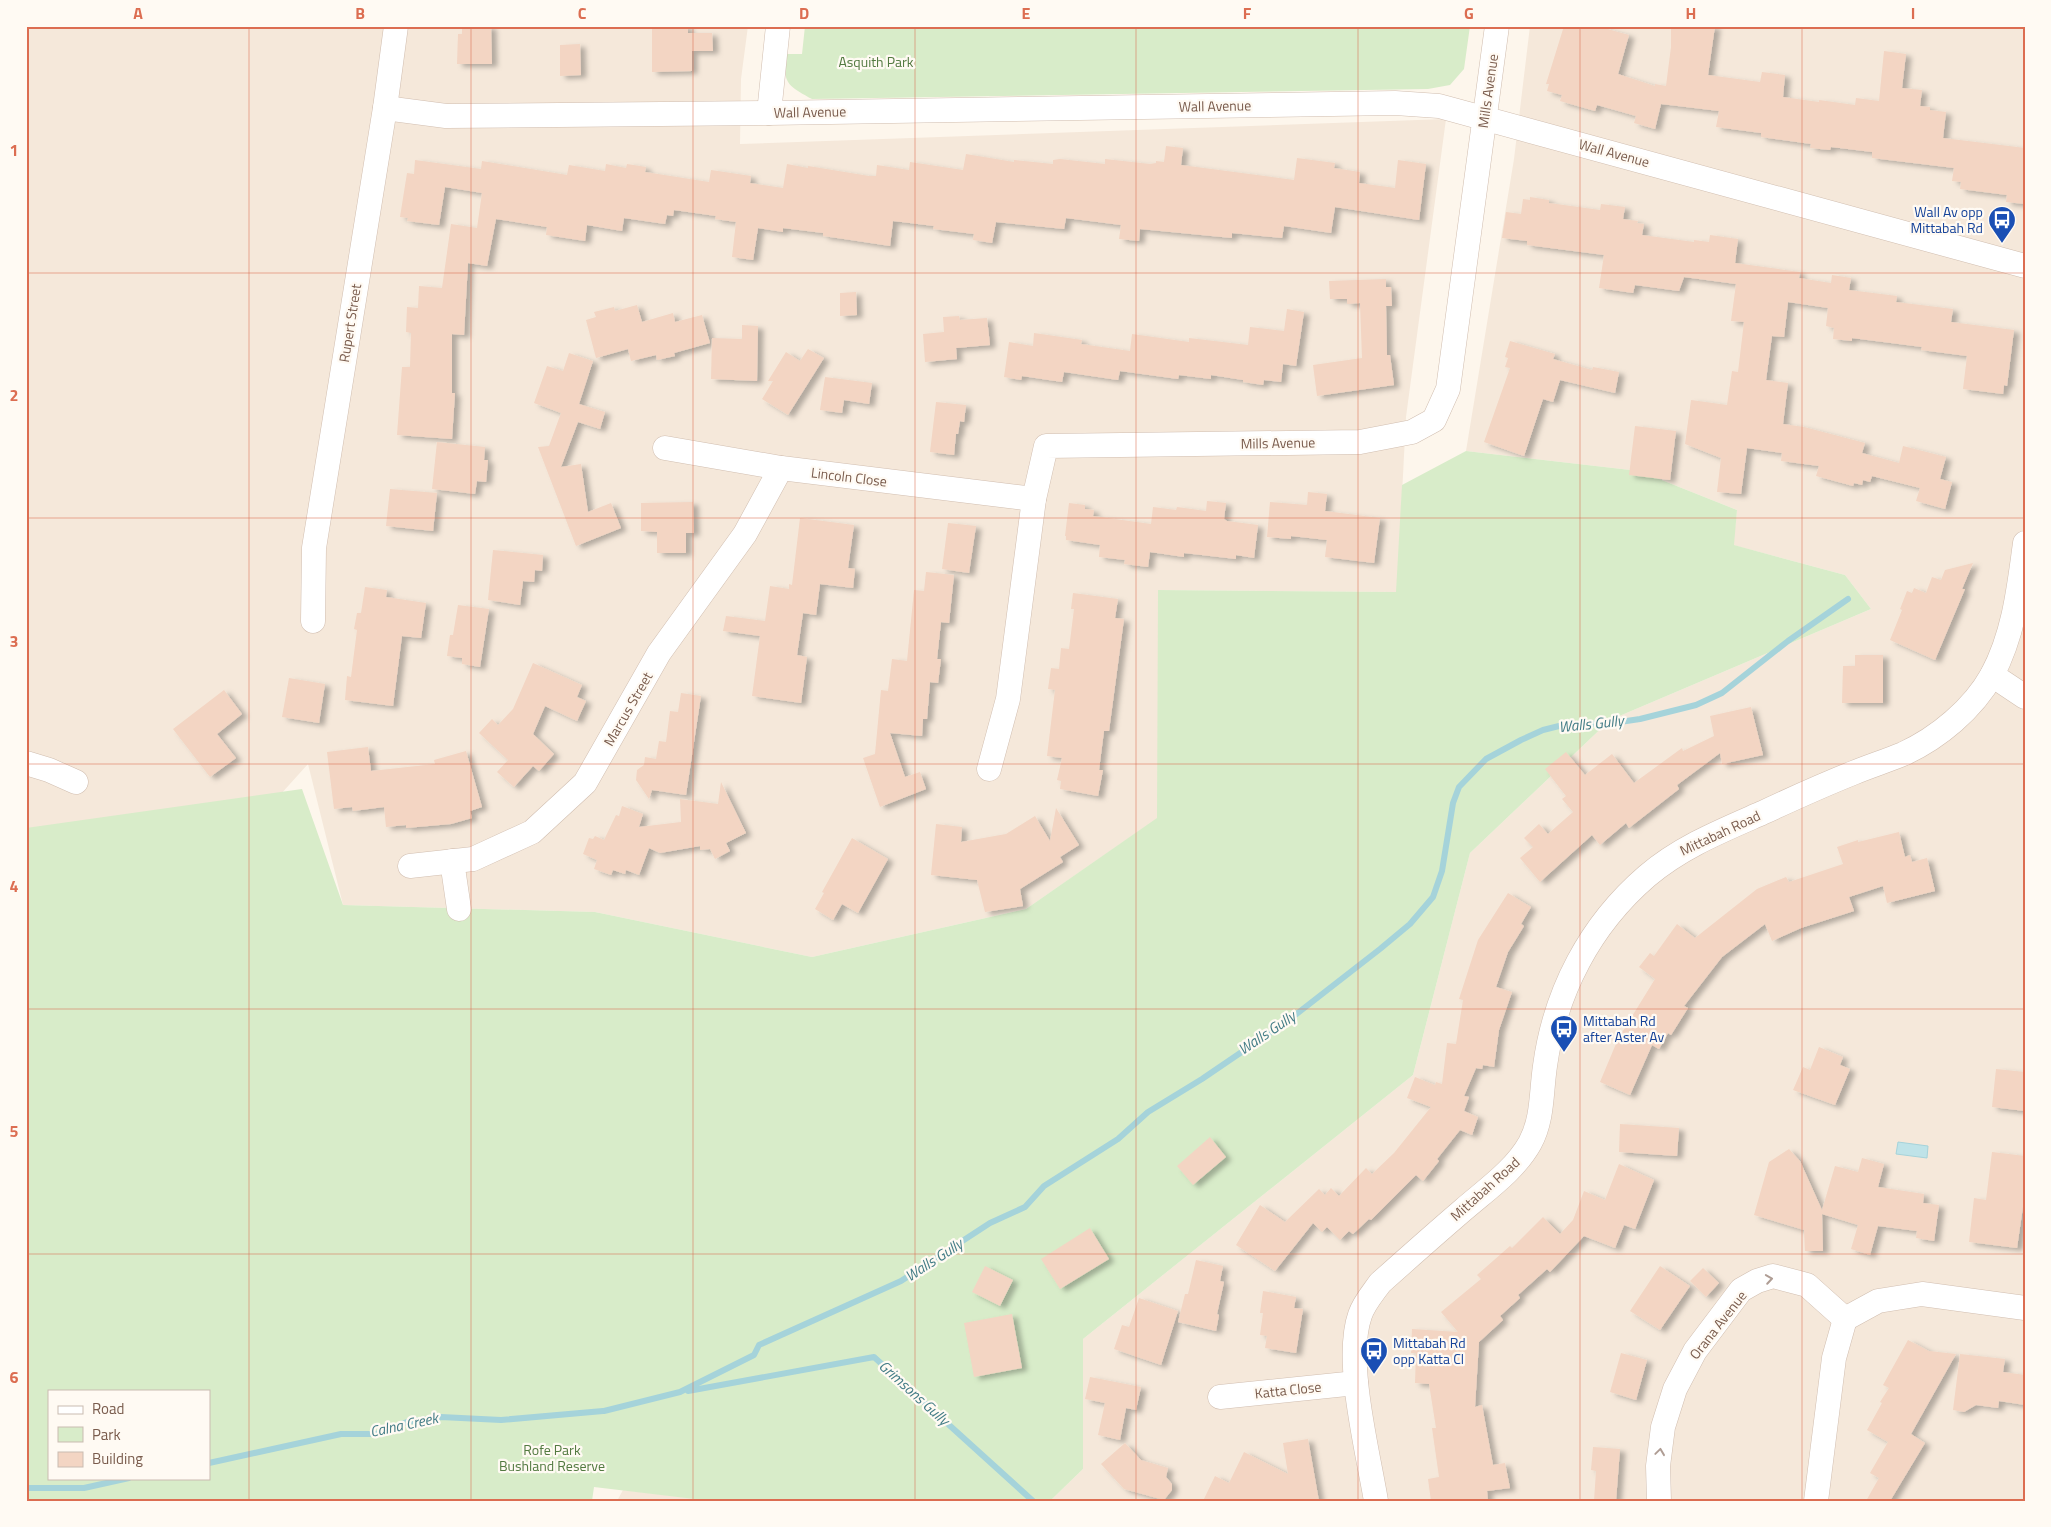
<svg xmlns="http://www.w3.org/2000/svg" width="2051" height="1527" font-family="'Titillium Web',sans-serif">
<defs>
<filter id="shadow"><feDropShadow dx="5.5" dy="3" stdDeviation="2.5" flood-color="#0004"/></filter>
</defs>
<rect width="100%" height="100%" fill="#fdf6ec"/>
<g fill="#f5e8da">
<polygon points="26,26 748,26 741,79 740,144 1446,119 1406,417 1397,592 1158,590 1158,818 1026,909 812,957 595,912 343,905 308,764 177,909 26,892"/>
<polygon points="1530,26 2025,26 2025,1501 1050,1501 1083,1469 1083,1339 1413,1075 1470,853 1610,720 1871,609 1845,575 1733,545 1737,510 1639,471 1466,451 1514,159"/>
<polygon points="623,1490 716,1501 617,1501"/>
</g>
<g fill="#d8ecc9" fill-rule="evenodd">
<path d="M805 26H1470L1464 69 1450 85 1428 89 812 99C787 85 782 83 787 54H802Z"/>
<path d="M1466 451 1639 471 1737 510 1734 545 1845 575 1871 609 1610 720 1470 853 1413 1075 1083 1339V1469L1050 1501H711L594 1487 592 1501H26V828L302 789 343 905 595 912 812 957 1026 909 1157 818 1158 590 1396 592 1402 485ZM49 1391H209V1478H49Z"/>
</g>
<polygon fill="#bfe3e8" stroke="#a5d3da" points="1898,1142 1928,1146 1927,1158 1896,1154"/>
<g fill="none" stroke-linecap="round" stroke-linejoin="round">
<g stroke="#a5d3da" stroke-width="6">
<polyline points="688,1391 874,1357 1033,1501"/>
<polyline points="604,1411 680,1392 754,1355 759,1345 901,1281 990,1223 1025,1207 1044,1186 1118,1139 1148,1112 1202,1079 1290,1019 1380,949 1410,924 1433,897 1442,871 1453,803 1459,787 1486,759 1521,740 1543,730 1563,725 1613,723 1640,719 1696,705 1722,693 1788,641 1848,599"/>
<polyline points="209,1463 341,1434 376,1434 407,1422 441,1417 501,1420 603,1411"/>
<polyline points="26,1488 84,1488 129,1478"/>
</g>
</g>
<g fill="#f3d5c3" filter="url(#shadow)">
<polygon points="462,26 491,26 492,64 457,64 458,34 462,34"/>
<polygon points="652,26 688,26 688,33 712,33 713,51 692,51 692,71 652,72"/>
<polygon points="1564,26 1596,26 1629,35 1618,74 1655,86 1655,84 1666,86 1671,47 1671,26 1715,26 1708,75 1760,82 1762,72 1785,75 1783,97 1819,102 1819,100 1855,105 1856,98 1879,101 1884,51 1906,54 1902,88 1922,90 1920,106 1930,107 1930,110 1946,112 1943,138 2025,148 2025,204 2006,202 2007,195 1960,189 1961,182 1952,181 1954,168 1872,158 1872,152 1831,147 1830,150 1810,148 1811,144 1761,137 1761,133 1716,127 1719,111 1661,104 1655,129 1634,123 1636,116 1597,105 1595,111 1560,101 1562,95 1547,91 1549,84 1546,84"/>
<polygon points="580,44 581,75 560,76 560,45"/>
<polygon points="1166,146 1183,148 1181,165 1294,180 1297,158 1335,163 1334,168 1360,172 1359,183 1395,188 1398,160 1426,164 1419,220 1335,207 1331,233 1284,226 1282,238 1232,233 1232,238 1140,229 1139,241 1119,239 1121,225 1066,218 1064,229 996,222 992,243 973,240 974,234 933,229 934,226 893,221 890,246 844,239 823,236 823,233 783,228 783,232 758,228 753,260 732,257 736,222 715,219 716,216 674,210 673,216 667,215 665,224 624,218 622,231 587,225 585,241 546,235 547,227 496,219 487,266 468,263 464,335 452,334 452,393 455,393 452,439 397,435 402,367 410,367 411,333 406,332 407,307 418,308 419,286 442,288 451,224 477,228 482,193 445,187 439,225 407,221 408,218 400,217 407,173 414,174 415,160 481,169 482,161 567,175 569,165 605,171 606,164 626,168 627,164 646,167 645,172 709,182 711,170 751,176 750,183 783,188 787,164 808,168 808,166 869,176 876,176 877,165 909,170 910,162 963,170 966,154 1014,162 1014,160 1053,164 1053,160 1060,159 1105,164 1105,159 1150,164 1156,163 1156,161 1164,162"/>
<polygon points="1530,197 1549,200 1549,203 1600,210 1601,204 1625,207 1623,219 1638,221 1637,223 1644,224 1642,235 1694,242 1694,240 1709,242 1710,235 1738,239 1735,263 1800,272 1799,278 1831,283 1832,275 1851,278 1849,290 1897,296 1896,302 1953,309 1951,322 2014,330 2007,386 2004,385 2003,394 1963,389 1967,356 1921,350 1922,347 1852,338 1852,341 1833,339 1834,328 1826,326 1828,308 1788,302 1784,337 1772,336 1766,380 1788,383 1783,424 1804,427 1865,443 1862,453 1899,463 1903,446 1946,457 1940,479 1952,482 1945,509 1916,501 1920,488 1872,476 1870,482 1863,480 1862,485 1854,483 1853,486 1816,476 1819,466 1781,461 1782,453 1747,448 1741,494 1717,492 1721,458 1685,444 1691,400 1727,405 1732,371 1738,372 1744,322 1731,321 1736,284 1684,277 1679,291 1635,285 1633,293 1599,288 1604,255 1527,245 1527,241 1502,238 1506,212 1521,214 1523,199 1530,200"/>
<polygon points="1386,279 1386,287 1391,287 1392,306 1386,306 1387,355 1390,355 1394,385 1317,396 1313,365 1362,358 1360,303 1347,304 1347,299 1330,299 1329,281"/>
<polygon points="856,292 857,315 840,316 840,293"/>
<polygon points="637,305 642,322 673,313 675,322 702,315 710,343 674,353 675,356 657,360 656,355 631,361 628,349 596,358 586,320 596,317 594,312 614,307 615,311"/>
<polygon points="1287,309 1304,312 1296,366 1283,364 1281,382 1264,380 1263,385 1243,382 1243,380 1211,375 1211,379 1179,375 1178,379 1120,371 1118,380 1064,372 1062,382 1022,376 1021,380 1004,377 1009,342 1033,346 1034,333 1082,340 1081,344 1130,351 1132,334 1189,342 1189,338 1248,345 1250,327 1284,331"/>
<polygon points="959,316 960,320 987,318 990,345 956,348 957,359 925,362 923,334 944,332 943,317"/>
<polygon points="742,325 758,326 757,381 711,379 712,338 742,339"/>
<polygon points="1510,341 1555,354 1553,359 1592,370 1593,367 1619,372 1615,393 1560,380 1553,402 1543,399 1524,456 1484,442 1510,368 1505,367 1508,358 1505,357"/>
<polygon points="808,349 824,358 788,415 762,399 773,381 768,381 786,352 800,361"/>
<polygon points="569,353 593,361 579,404 605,412 600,429 578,422 561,467 581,464 588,512 611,503 621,528 576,546 538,447 549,446 561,413 534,403 547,366 563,371"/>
<polygon points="825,377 872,383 869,404 844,400 842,413 820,410"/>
<polygon points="936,402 966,405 964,422 960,421 958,434 956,434 954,455 930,452"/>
<polygon points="1635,426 1676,431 1670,480 1629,475"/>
<polygon points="437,442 485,447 484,460 488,460 486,482 477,481 475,494 432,489"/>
<polygon points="390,489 437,493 433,531 386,526"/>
<polygon points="1308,492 1327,494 1325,511 1380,518 1374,563 1325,557 1327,540 1291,536 1291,539 1267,537 1270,502 1307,505"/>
<polygon points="1207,501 1226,503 1224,519 1227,521 1258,525 1254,558 1236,555 1236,559 1184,553 1184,557 1150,552 1148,567 1124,564 1125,560 1099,557 1100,545 1066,540 1066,536 1065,536 1069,503 1085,505 1085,509 1094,510 1093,516 1151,524 1153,507 1176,510 1177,507 1206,511"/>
<polygon points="693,502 694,533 686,533 686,553 657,553 657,532 641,531 641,503"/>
<polygon points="800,518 854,525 848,568 855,569 853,588 820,584 816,615 803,613 797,655 807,657 801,703 752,696 760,636 723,631 726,616 765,621 770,586 789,589 789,584 792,585"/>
<polygon points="948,523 976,526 969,573 942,569"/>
<polygon points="493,550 543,555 542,571 535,570 534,582 523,581 520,605 488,600"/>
<polygon points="1973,563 1962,589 1965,589 1935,660 1890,640 1902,610 1900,609 1907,591 1912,593 1914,588 1926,593 1932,577 1941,580 1945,570"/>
<polygon points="926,572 954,575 949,623 941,622 937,659 941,659 938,683 930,682 927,719 923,719 922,736 890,733 905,777 920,772 926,789 880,807 863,758 875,754 881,690 888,691 892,659 907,661 914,590 924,591"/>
<polygon points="365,587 387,590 386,597 426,603 421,638 402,636 393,706 345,700 347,676 351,677 357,630 354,629 357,613 361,613"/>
<polygon points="1073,593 1118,599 1115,618 1124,619 1109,731 1104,731 1099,770 1103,770 1098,796 1060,789 1061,781 1057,780 1062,758 1047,756 1055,690 1048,689 1051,668 1059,669 1061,648 1069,649 1074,609 1071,609"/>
<polygon points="458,605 489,609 480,667 462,664 462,658 447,656 450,635 453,635"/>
<polygon points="1855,655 1883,655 1883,703 1842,703 1843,666 1855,666"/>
<polygon points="533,663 582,685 577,697 586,701 577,721 545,706 533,734 554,754 539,771 533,766 514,787 497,772 508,760 479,733 492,719 498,725 513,709"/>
<polygon points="289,678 325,684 319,723 282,717"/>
<polygon points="224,690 242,714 217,734 236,758 210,777 173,729"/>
<polygon points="681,693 701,696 686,795 652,790 649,799 636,780 637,770 644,765 645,757 656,759 659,741 666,742 670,711 678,712"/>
<polygon points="1751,707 1763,755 1722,764 1720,753 1677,785 1679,789 1629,828 1626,823 1600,845 1592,835 1540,882 1520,858 1533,847 1524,838 1539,824 1548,834 1573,812 1562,799 1566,796 1545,769 1566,752 1585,775 1612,754 1634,783 1682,748 1683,751 1714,736 1710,716"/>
<polygon points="368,747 371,771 435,764 434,760 466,751 482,807 470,811 472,818 451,824 406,828 406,825 386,827 384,807 353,811 352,807 334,809 327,752"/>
<polygon points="721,782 746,833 726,843 730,851 715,859 710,849 700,850 700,846 660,853 649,848 639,875 626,870 625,874 613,870 611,875 594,869 597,860 583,854 589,838 593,839 595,836 604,840 616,815 619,816 622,806 643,814 639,827 681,822 680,799 718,804"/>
<polygon points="1056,808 1079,845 1060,857 1063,862 1020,889 1023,906 985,912 977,880 931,875 936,824 962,827 961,842 1006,834 1035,816 1050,841"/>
<polygon points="1899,832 1905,857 1910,855 1912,862 1927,858 1935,891 1887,903 1883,886 1849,897 1854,911 1801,928 1772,941 1765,924 1722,957 1684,1006 1688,1008 1671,1035 1668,1033 1659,1049 1652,1045 1630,1095 1600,1082 1618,1039 1655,979 1639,967 1650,953 1654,956 1677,924 1695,938 1757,889 1786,877 1789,882 1843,864 1837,847 1858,840 1858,842"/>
<polygon points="852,838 888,859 858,913 842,904 833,920 815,909 824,893 822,892"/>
<polygon points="1508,893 1531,907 1521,924 1524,926 1508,952 1496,987 1512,992 1499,1030 1494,1067 1483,1065 1482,1069 1476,1068 1464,1096 1469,1097 1464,1111 1478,1117 1472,1135 1460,1130 1437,1159 1439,1161 1423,1181 1416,1175 1371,1220 1369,1219 1353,1234 1349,1231 1340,1240 1327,1227 1322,1232 1313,1223 1275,1271 1236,1245 1260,1205 1285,1222 1319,1189 1325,1195 1331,1188 1339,1196 1366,1168 1372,1174 1394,1153 1431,1107 1407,1098 1415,1077 1435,1085 1436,1082 1442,1084 1447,1043 1456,1044 1463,1000 1459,999 1478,940"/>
<polygon points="1819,1047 1843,1057 1840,1065 1850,1069 1835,1105 1793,1090 1803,1067 1810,1070"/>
<polygon points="1996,1069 2025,1072 2025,1111 1992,1107"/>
<polygon points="1620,1124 1679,1128 1677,1156 1619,1152"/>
<polygon points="1210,1137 1226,1157 1193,1185 1177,1166"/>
<polygon points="1789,1149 1800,1161 1822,1210 1835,1166 1858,1172 1862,1158 1884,1164 1878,1187 1924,1194 1923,1203 1939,1205 1934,1241 1916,1238 1917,1231 1878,1226 1870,1255 1851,1249 1858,1225 1822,1214 1823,1251 1805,1251 1804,1230 1754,1215 1769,1162"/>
<polygon points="1992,1152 2025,1156 2025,1193 2017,1248 1969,1242 1974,1198 1986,1200"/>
<polygon points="1619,1164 1654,1180 1635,1229 1624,1225 1615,1248 1584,1236 1550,1272 1547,1269 1518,1295 1520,1298 1500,1316 1503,1320 1479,1342 1475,1407 1482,1405 1493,1465 1505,1463 1510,1488 1487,1491 1488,1501 1431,1501 1428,1479 1439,1477 1432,1428 1436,1428 1429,1384 1415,1383 1416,1353 1411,1353 1412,1329 1458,1332 1441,1312 1481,1279 1477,1275 1510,1246 1512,1248 1543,1217 1560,1234 1573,1220 1584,1191 1605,1200"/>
<polygon points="1090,1228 1109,1259 1060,1289 1041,1259"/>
<polygon points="1196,1260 1223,1266 1220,1281 1224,1282 1217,1314 1219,1315 1216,1331 1178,1322 1185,1294 1188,1294"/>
<polygon points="985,1266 1013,1280 1000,1306 972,1292"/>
<polygon points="1660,1266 1690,1286 1660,1330 1630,1311"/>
<polygon points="1703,1268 1719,1283 1706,1297 1690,1281"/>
<polygon points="1263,1291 1296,1297 1294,1308 1303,1309 1296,1353 1265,1348 1267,1336 1260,1335 1263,1313 1260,1313"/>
<polygon points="1139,1298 1178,1311 1161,1365 1114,1349 1122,1325 1129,1327"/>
<polygon points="1012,1314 1022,1368 974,1377 964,1323"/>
<polygon points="1908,1340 1929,1351 1956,1354 1911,1434 1925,1443 1890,1501 1866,1501 1879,1478 1870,1473 1888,1442 1867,1430 1882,1403 1880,1402 1889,1388 1883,1385"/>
<polygon points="1621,1353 1647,1360 1636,1400 1610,1392"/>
<polygon points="1960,1354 2005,1359 2003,1372 2025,1375 2025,1405 1999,1401 1998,1408 1976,1405 1964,1412 1953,1410"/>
<polygon points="1090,1377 1141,1387 1136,1410 1126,1408 1120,1440 1098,1435 1105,1403 1085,1399"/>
<polygon points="1308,1439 1319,1501 1203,1501 1215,1476 1229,1483 1244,1452 1288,1474 1283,1443"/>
<polygon points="1125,1443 1141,1460 1168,1468 1166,1477 1172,1484 1172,1490 1164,1500 1124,1489 1101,1464"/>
<polygon points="1593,1447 1620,1449 1616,1501 1594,1501 1596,1471 1591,1470"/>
</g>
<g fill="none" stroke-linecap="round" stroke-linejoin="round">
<defs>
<g id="street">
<polyline points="385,108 446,116 769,113 1395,103 1439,106 2025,266"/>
<polyline points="769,113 778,26"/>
<polyline points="665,448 781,468 1034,499"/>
<polyline points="313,621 314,548 385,108 396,26"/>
<polyline points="1992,675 2025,697"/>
<polyline points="26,763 49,770 76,782"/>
<polyline points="989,769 1008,699 1034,499 1046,446 1360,442 1412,432 1434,420 1448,389 1497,26"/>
<polyline points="452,861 459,909"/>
<polyline points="410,866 473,859 532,832 585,783 659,653 745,534 781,468"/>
<polyline points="1220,1397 1356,1383"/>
<path d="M1376 1501C1368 1452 1344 1360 1360 1315 1364 1303 1373 1293 1380 1283 1408 1258 1435 1234 1463 1210 1486 1190 1515 1170 1530 1143 1543 1119 1541 1093 1545 1066 1555 992 1590 925 1647 876 1681 847 1721 831 1762 813 1792 799 1823 785 1853 773 1870 766 1886 761 1903 754 1938 738 1973 709 1992 675 2014 634 2019 588 2025 543"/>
<polyline points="1659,1501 1658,1466 1663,1427 1675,1389 1695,1351 1741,1290 1757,1281 1773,1276 1807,1285 1845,1319"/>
<polyline points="1816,1501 1834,1358 1845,1319 1878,1301 1922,1294 2025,1308"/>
</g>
</defs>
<use href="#street" stroke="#d1beb0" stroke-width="25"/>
<use href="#street" stroke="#fff" stroke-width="24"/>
</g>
<defs><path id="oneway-chevron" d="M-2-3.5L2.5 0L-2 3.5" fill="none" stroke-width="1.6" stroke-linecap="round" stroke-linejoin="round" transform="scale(1.25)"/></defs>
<g stroke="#af9d94">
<use href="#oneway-chevron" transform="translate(1769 1279) rotate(-9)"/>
<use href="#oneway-chevron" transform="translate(1660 1452) rotate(-82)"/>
</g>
<path fill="none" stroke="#dc6d51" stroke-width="1" stroke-opacity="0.55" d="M249 26V1501M471 26V1501M693 26V1501M915 26V1501M1136 26V1501M1358 26V1501M1580 26V1501M1802 26V1501M26 273H2025M26 518H2025M26 764H2025M26 1009H2025M26 1254H2025"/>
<defs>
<symbol id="bus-pin" viewBox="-11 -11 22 30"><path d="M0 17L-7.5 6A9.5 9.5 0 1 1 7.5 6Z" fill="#1a4fb4" stroke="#fffaf3"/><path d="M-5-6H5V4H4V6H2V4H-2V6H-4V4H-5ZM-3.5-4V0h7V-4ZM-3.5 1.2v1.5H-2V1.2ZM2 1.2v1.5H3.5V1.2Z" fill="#fff"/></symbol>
</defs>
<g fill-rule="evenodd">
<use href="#bus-pin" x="1986" y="204" width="32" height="43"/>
<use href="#bus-pin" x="1548" y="1013" width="32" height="43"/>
<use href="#bus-pin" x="1358" y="1335" width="32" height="43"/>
</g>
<g text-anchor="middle" stroke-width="4.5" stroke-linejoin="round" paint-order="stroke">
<g font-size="14" fill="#537a41" stroke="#fffaf3">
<text x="876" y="67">Asquith Park</text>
<text x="552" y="1455">Rofe Park<tspan x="552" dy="16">Bushland Reserve</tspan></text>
</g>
<g font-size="14" fill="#7a5c4d" stroke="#fffaf3">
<text transform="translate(1488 91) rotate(-82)" y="5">Mills Avenue</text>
<text transform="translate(1215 106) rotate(-1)" y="5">Wall Avenue</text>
<text transform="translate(810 112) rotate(-1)" y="5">Wall Avenue</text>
<text transform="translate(1614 153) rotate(15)" y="5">Wall Avenue</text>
<text transform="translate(350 323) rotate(-81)" y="5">Rupert Street</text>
<text transform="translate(1278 443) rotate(-1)" y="5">Mills Avenue</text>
<text transform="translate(849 477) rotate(7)" y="5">Lincoln Close</text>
<text transform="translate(628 709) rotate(-60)" y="5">Marcus Street</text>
<text transform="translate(1720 833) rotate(-25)" y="5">Mittabah Road</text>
<text transform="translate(1485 1189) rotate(-42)" y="5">Mittabah Road</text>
<text transform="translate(1718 1325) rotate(-52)" y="5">Orana Avenue</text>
<text transform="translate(1288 1390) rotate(-6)" y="5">Katta Close</text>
</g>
<g font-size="14" fill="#164399" stroke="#fffaf3" text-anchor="start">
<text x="1983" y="217" text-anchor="end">Wall Av opp<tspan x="1983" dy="16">Mittabah Rd</tspan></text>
<text x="1583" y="1026">Mittabah Rd<tspan x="1583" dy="16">after Aster Av</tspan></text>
<text x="1393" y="1348">Mittabah Rd<tspan x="1393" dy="16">opp Katta Cl</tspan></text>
</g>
<g font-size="15" font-style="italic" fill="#437c86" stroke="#fffaf3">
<text transform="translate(1591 724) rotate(-6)" y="5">Walls Gully</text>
<text transform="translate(1267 1033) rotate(-34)" y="5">Walls Gully</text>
<text transform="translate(934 1260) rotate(-33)" y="5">Walls Gully</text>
<text transform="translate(914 1393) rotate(42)" y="5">Grimsons Gully</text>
<text transform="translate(404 1425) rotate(-12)" y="5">Calna Creek</text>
</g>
</g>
<rect width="2051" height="1527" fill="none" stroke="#fffaf3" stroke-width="55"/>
<rect x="48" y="1390" width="162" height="90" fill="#fffaf3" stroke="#cabbb1"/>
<rect x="58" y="1406" width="25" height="8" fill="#ffffff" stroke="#cabbb1"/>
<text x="92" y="1414" font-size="15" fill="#7a5c4d">Road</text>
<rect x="58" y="1427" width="25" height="15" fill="#d8ecc9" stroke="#cabbb1"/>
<text x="92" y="1440" font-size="15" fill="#7a5c4d">Park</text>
<rect x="58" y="1452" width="25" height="15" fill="#f3d5c3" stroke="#cabbb1"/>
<text x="92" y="1464" font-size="15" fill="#7a5c4d">Building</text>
<rect x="28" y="28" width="1996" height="1472" fill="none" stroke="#dc6d51" stroke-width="2"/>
<g font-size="16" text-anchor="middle" font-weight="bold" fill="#dc6d51">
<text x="138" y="19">A</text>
<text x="360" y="19">B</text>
<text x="582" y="19">C</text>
<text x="804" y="19">D</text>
<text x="1026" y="19">E</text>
<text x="1247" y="19">F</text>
<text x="1469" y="19">G</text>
<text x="1691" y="19">H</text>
<text x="1913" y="19">I</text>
<text x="14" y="156">1</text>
<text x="14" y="401">2</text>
<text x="14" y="647">3</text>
<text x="14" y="892">4</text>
<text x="14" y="1137">5</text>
<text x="14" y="1383">6</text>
</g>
</svg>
